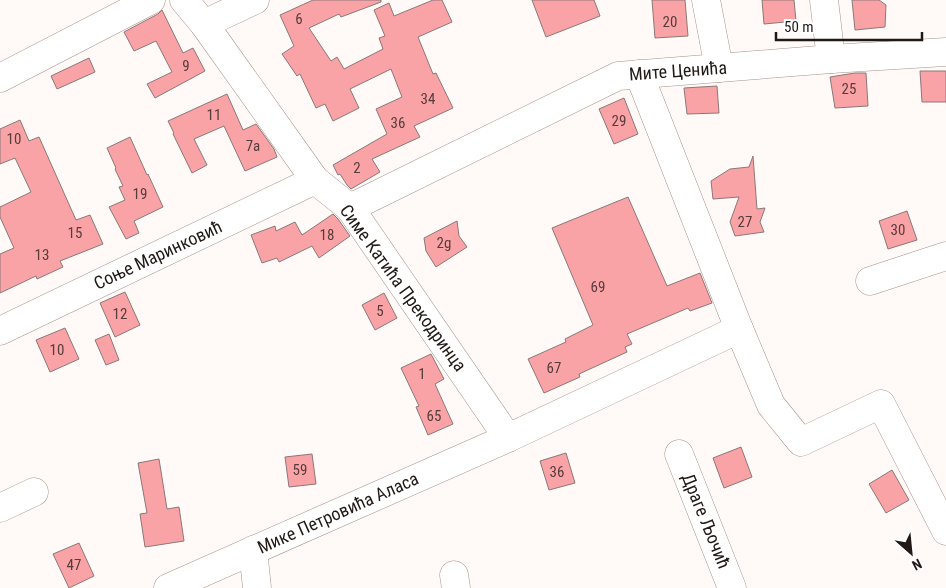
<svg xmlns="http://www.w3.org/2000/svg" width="946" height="588" font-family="'Roboto Condensed',sans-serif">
<rect width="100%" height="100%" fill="#fffaf8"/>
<g fill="#faa3a6" stroke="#8c7777">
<polygon points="313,0 381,0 381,2 341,17 339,14 309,28 331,61 337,57 344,69 383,49 379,38 385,36 374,10 389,3 394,16 433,0 442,0 452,22 418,37 433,74 436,73 453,108 414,126 420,137 372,159 380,172 351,189 347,185 340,174 338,175 333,165 387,134 376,109 402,97 391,69 350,89 359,108 333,121 325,104 316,108 300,74 297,76 282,54 294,46 280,15"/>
<polygon points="532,0 594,0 600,16 546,37"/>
<polygon points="652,0 685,0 688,36 655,38"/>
<polygon points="762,0 794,0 796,21 764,24"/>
<polygon points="852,0 879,0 886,5 885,27 855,30"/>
<polygon points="162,10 183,53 193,48 205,71 155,98 147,84 172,72 156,41 134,51 124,32 158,14"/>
<polygon points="89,58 95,72 57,89 51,76"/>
<polygon points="920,71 946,71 946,102 922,102"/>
<polygon points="855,73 866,73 868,106 835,108 830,77"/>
<polygon points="717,86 719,113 687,114 684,88"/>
<polygon points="227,94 243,130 256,124 274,149 277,157 245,171 224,126 194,139 207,165 192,173 173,134 174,133 168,121"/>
<polygon points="624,98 638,134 614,144 599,109"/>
<polygon points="20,120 29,141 39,137 76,220 90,215 103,244 60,261 63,267 37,279 36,276 0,293 0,254 14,248 0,217 0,207 31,192 15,158 0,164 0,129"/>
<polygon points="130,137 147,175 148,174 163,207 134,221 139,233 126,239 109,207 125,200 119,187 123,186 115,169 116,168 107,148"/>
<polygon points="753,156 757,209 765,208 760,222 764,232 735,236 730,222 739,197 713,199 711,181 730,169 749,167"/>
<polygon points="628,197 667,286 700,273 712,303 690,311 688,308 627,334 632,344 625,347 627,352 579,374 580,377 544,393 528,359 566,342 565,339 593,325 552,228"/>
<polygon points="907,211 917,240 888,249 879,221"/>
<polygon points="333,214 338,219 350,236 319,258 312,246 279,262 277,258 262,263 251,235 275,226 276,231 295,222 302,235"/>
<polygon points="457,221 459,236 467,247 436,267 426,251 424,238"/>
<polygon points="125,292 140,325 115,337 100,303"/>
<polygon points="384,293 397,318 375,330 362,305"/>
<polygon points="65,328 79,359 50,372 36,340"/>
<polygon points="109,334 119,360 106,365 95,340"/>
<polygon points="431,354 444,379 435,384 453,424 428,435 416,407 419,406 401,368"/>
<polygon points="741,447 752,477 724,488 713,458"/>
<polygon points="566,453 575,483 549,490 540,461"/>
<polygon points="312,454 316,484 289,487 285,457"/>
<polygon points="159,459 167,509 179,507 184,541 145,547 140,514 147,513 138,463"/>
<polygon points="892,470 909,500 886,513 869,484"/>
<polygon points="79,543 94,576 69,588 53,554"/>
</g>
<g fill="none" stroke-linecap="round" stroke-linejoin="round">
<defs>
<g id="minor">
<polyline points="184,0 204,24 315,180 350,208 508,438"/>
<polyline points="706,0 719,68"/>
<polyline points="824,0 831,59"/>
<polyline points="204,24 255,0"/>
<polyline points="639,74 739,329 771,405 801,442 881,404 946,531"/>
<polyline points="0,78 151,0"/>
<polyline points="350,208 618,76 831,59 946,52"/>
<polyline points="870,281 946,256"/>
<polyline points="0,331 315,180"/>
<polyline points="679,454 732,588"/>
<polyline points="0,508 34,492"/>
<polyline points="253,550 257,588"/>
<polyline points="454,575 456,588"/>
<polyline points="168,588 508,438 739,329"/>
</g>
</defs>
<use href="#minor" stroke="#a7928b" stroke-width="29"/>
<use href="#minor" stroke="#fff" stroke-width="28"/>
</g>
<g text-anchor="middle" stroke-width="5" stroke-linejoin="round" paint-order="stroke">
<g font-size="15" fill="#563c3a">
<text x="299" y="24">6</text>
<text x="670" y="27">20</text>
<text x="186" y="71">9</text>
<text x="849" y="94">25</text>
<text x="428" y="104">34</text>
<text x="214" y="120">11</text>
<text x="619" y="126">29</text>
<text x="398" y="128">36</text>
<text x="14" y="144">10</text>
<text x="253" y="151">7a</text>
<text x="357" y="173">2</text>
<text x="140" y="199">19</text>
<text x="745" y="227">27</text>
<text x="898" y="235">30</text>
<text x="75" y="238">15</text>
<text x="327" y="240">18</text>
<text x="444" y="248">2g</text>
<text x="42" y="260">13</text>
<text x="598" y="292">69</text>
<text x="380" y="316">5</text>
<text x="120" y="319">12</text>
<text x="57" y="355">10</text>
<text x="554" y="373">67</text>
<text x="422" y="379">1</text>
<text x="434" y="421">65</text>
<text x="300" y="475">59</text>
<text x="557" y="477">36</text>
<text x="74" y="570">47</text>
</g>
<g font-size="18" fill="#201916" stroke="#fff">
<text transform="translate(678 71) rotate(-4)" y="6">Мите Ценића</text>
<text transform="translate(158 255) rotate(-25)" y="6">Соње Маринковић</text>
<text transform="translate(403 288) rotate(54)" y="6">Симе Катића Прекодринца</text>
<text transform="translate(338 513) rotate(-24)" y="6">Мике Петровића Аласа</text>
<text transform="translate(706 521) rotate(68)" y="6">Драге Љочић</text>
</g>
</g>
<g transform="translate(911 553) rotate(153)" stroke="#ffffff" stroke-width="4" paint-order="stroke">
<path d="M0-4L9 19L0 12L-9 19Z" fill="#201916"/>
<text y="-8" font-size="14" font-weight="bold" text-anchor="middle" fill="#201916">N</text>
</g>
<path d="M776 32v8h146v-8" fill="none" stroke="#201916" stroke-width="2.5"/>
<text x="784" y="32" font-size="15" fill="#201916" stroke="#ffffff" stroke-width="4" paint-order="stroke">50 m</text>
</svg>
